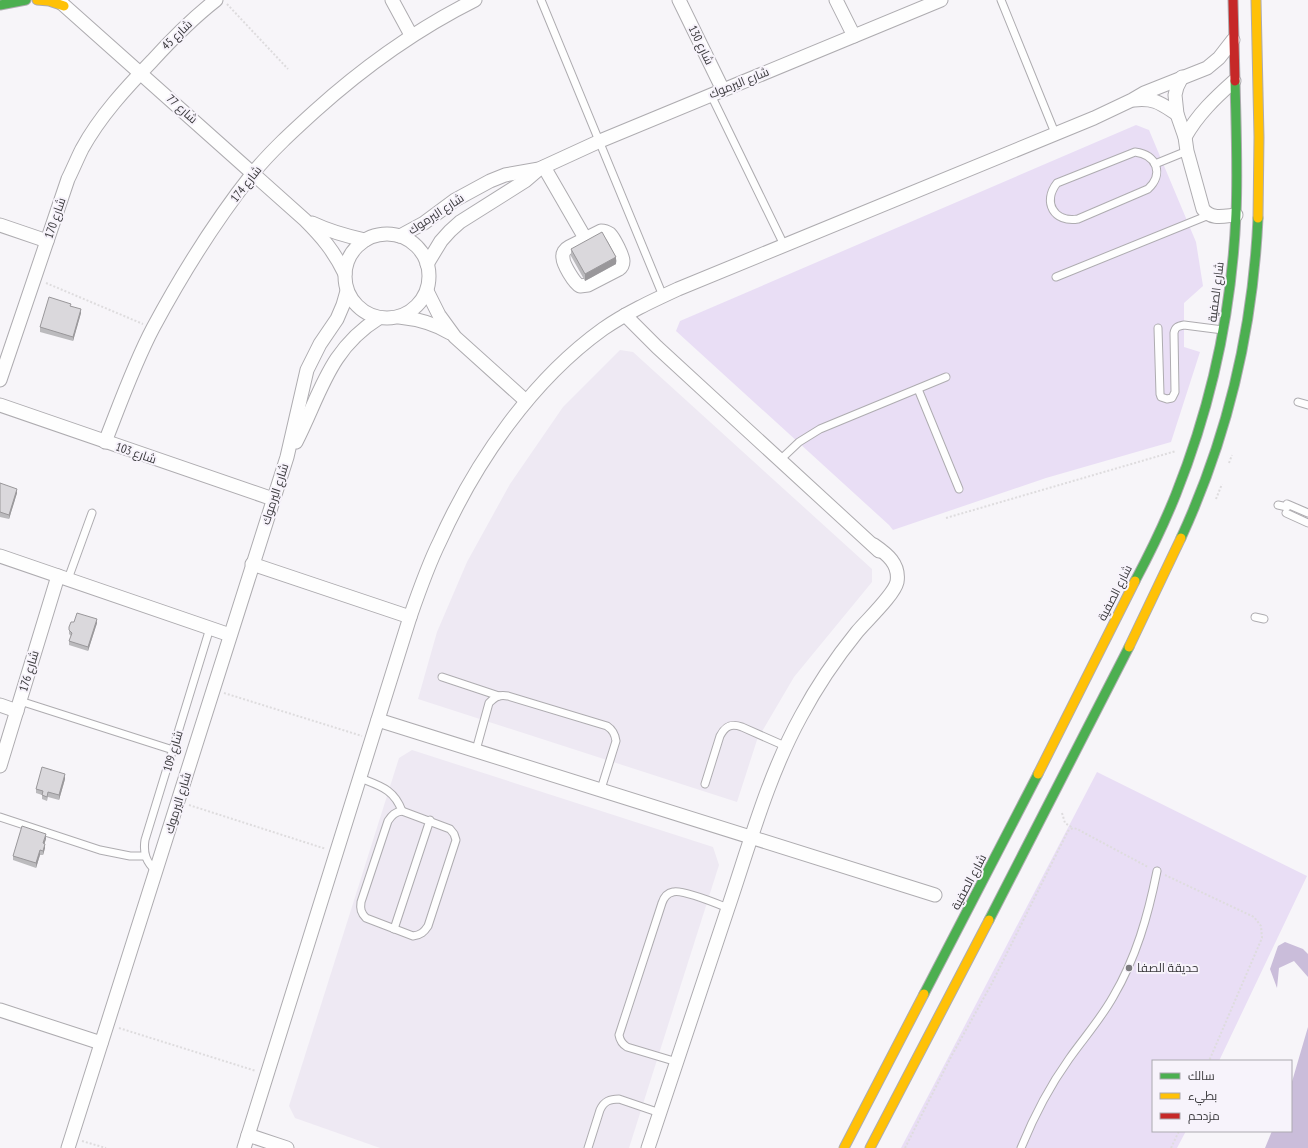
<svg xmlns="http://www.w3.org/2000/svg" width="1308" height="1148" font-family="'PT Sans Narrow',Cairo,sans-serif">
<rect width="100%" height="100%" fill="#f7f5f9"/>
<g fill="#eee9f3">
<polygon points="620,350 633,352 872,569 872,582 794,677 757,740 737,802 418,699 437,632 467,562 510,484 563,407"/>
<polygon points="412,750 713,847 719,865 629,1148 380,1148 295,1118 289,1106 399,758"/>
</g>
<g fill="#e9def5">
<polygon points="1136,125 1149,130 1196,242 1203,286 1184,303 1184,347 1200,352 1171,442 1046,478 893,530 889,525 676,331 680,321"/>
<polygon points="1097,772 1307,876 1219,1061 1153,1061 1153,1131 1186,1131 1177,1148 901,1148"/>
</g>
<g fill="#cabdda">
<polygon points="1285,942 1303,949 1308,954 1308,977 1294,961 1279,968 1277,988 1270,969 1278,946"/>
<polygon points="1308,1027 1308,1148 1265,1148 1272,1131 1291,1131 1291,1085"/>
</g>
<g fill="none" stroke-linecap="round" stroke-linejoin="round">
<defs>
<g id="lane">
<polyline points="541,0 663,296"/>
<polyline points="1001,0 1055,133"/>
<polyline points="711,95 784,245"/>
<path d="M1135 152C1157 155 1164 174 1148 189L1078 219C1054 223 1042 202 1057 183Z"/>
<polyline points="1155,164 1187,151"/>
<polyline points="1056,277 1209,215"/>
<path d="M1158 328 1160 394 1161 397 1167 399 1172 398 1175 392 1174 333C1175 327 1178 326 1184 325L1223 330"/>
<polyline points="918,389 959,489"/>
<polyline points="1298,402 1308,405"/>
<polyline points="780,460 799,442 820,429 946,377"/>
<polyline points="1287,504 1308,513"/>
<polyline points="1278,505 1287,507"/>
<polyline points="1286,513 1308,523"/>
<polyline points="68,579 92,513"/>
<polyline points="1255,617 1264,619"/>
<polyline points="442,677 499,696"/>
<polyline points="20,701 173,750"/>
<path d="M476 750 489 703C495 697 499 694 508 696L607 726C613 730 615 734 616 741L601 789"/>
<path d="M360 778C380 786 394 789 402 811"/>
<path d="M705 784 720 736C725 726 731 723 742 727L785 746"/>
<path d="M402 811 450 829 454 834 456 840 428 926C424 932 421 935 413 936L366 918C361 913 360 909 361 902L388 821C392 815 395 812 402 811Z"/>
<polyline points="0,817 100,850 130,856 145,856"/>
<path d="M156 871C146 862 143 853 145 840L210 628"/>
<polyline points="394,929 430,820"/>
<path d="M677 1062 627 1047C622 1044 620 1041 619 1035L662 903C664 897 667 893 673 892 682 889 718 904 728 908"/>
<path d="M588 1148 600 1110C604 1101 610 1099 619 1099L660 1113"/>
<path d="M1021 1148C1034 1116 1049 1087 1069 1059 1083 1039 1100 1020 1113 997 1136 958 1148 916 1157 871"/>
</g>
<g id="street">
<path d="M58 0 305 220C322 237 334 251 345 274"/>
<polyline points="392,0 411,35"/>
<polyline points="679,0 723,90"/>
<polyline points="836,0 854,36"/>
<path d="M1182 77 1177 87 1175 95 1177 114 1185 137 1187 151 1203 209C1211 220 1224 216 1236 215"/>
<path d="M1134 100C1155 98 1160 103 1177 114"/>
<path d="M1185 137C1198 114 1215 98 1234 81"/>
<polyline points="544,167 585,238"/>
<path d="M312 223C329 231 346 236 365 240"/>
<polyline points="0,225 47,241"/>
<path d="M601 231C604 231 607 232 610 234 614 238 623 256 623 261 623 264 622 267 619 269L588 285 580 286C574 283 563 264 563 258 562 253 565 249 569 247Z"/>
<circle cx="387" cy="276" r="42"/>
<polyline points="400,236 424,223 455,200 490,181 505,175 539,169 600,141 941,0"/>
<polyline points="427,264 441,241 450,231 460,222 525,181 539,169"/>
<polyline points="427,291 439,315 455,337 526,401"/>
<polyline points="625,315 657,347 879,551"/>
<path d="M399 317C418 319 434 323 450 333"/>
<path d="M0 380 68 179C73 169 77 159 82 149 100 116 126 88 152 61 172 39 193 18 216 0"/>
<polyline points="0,405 273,499"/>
<path d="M105 442C120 404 134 364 153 328 182 274 215 221 253 173 271 151 293 131 315 111 365 66 415 30 475 0"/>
<path d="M296 442C321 393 329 349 379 318"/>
<polyline points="0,556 230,635"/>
<polyline points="252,564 410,617"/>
<polyline points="0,705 17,711"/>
<polyline points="378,720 935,895"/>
<polyline points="0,766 58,576"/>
<polyline points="0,1010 101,1043"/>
<polyline points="248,1135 287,1148"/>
<polyline points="68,1148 287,457 307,370 320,344 337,319 343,305 347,291"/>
<path d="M244 1148 410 617C419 591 428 565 440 541 476 461 532 380 603 329 626 313 652 301 678 289L1094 118 1132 100 1144 93 1207 68 1219 58 1233 40"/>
<path d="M648 1148C675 1068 702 988 728 908 750 843 768 776 801 716 817 686 836 658 857 632 867 620 894 595 897 582 900 564 887 554 874 545"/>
</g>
<g id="fast">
<polyline points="0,5 26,0"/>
<path d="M1181 538C1227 438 1253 328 1258 218"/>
<path d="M1135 581C1150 553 1164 524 1176 494 1211 406 1232 309 1236 214 1238 170 1236 126 1235 81"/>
<polyline points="989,920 1129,647"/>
<polyline points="924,994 1038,774"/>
</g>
<g id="slow">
<polyline points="37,0 49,1 64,6"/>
<polyline points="1256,0 1259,137 1258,218"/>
<polyline points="1129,647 1181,538"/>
<polyline points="1038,774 1135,581"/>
<polyline points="844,1148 924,994"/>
<polyline points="870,1148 989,920"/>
</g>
<polyline id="jam" points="1233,0 1235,81"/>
</defs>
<use href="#lane" stroke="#aeacb0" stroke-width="9"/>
<use href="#street" stroke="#aeacb0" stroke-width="15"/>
<use href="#fast" stroke="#aeacb0" stroke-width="11"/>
<use href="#slow" stroke="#aeacb0" stroke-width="11"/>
<use href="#jam" stroke="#aeacb0" stroke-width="11"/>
<g stroke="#dedcde" stroke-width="2" stroke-dasharray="2 2" stroke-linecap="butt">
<polyline points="227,4 288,69"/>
<polyline points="46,283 143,324"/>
<polyline points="1229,463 1232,455"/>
<polyline points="1216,499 1222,484"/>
<polyline points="946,518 1176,451"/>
<polyline points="224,693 362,736"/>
<polyline points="189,805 326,849"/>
<polyline points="1062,813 1065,823 1073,828"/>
<polyline points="1165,875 1254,917 1261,926 1262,938 1209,1061"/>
<polyline points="119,1028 256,1071"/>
<polyline points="82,1141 106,1148"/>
<polyline points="905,1148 952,1055 991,985 1068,831 1073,828 1077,829 1148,867"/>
<polyline points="1171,1148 1179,1131"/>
</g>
<use href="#lane" stroke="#fefefe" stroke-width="7"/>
<use href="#street" stroke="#fefefe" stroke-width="13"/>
<use href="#fast" stroke="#4caf50" stroke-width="9"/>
<use href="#slow" stroke="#ffc107" stroke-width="9"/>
<use href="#jam" stroke="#c62828" stroke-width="9"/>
</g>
<g fill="#bbbabd">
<polygon points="571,249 616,264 585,281 571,256"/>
<polygon points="71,306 81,313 73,341 40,332 40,327"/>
<polygon points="0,483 17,493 9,519 0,517"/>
<polygon points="97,623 88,651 69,645 69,641 71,636 69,634 69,627"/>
<polygon points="65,779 59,800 48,797 47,801 42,799 42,795 36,793 36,789"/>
<polygon points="46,839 44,844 45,848 43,855 40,855 36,868 13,860 13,856"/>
</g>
<g fill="#99979a">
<polygon points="616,257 616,264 585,281 585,274"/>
<polygon points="81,309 81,313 73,341 73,337"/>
<polygon points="17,489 17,493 9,519 9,515"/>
<polygon points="97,619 97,623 88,651 88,647"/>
<polygon points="65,774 65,779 59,800 59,795"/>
<polygon points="46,834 46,839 43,848 43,843"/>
<polygon points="45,844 45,848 43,855 43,851"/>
<polygon points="40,850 40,855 36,868 36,863"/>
</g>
<g fill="#dad8dc" stroke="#99979a">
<polygon points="602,232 616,257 585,274 571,249"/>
<polygon points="49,297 71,304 70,306 81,309 73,337 40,327"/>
<polygon points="0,483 17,489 9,515 0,512"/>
<polygon points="77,613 97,619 88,647 69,641 72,633 69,630 69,627 71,622 74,622"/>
<polygon points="42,767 65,774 59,795 48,792 47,797 42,795 43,791 36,789"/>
<polygon points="22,826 46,834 43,843 45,844 43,851 40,850 36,863 13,856"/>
</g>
<circle fill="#7c7b7e" stroke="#f7f3fb" stroke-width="1.5" cx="1129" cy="968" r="4"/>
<g text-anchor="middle" stroke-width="4" stroke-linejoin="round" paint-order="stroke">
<g font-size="12" fill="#3a393c" stroke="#f7f3fb">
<text transform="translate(177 35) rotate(-44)" y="4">شارع 45</text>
<text transform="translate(701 45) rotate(64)" y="4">شارع 130</text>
<text transform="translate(739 83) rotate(-22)" y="4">شارع اليرموك</text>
<text transform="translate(182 109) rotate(42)" y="4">شارع 77</text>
<text transform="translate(246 184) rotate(-52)" y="4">شارع 174</text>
<text transform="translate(436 214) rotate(-33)" y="4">شارع اليرموك</text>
<text transform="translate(55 218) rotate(-71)" y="4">شارع 170</text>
<text transform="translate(1216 292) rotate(-83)" y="4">شارع الصفية</text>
<text transform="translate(136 453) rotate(19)" y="4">شارع 103</text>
<text transform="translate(275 494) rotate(-72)" y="4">شارع اليرموك</text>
<text transform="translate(1115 593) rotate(-63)" y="4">شارع الصفية</text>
<text transform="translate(29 671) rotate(-73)" y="4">شارع 176</text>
<text transform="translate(173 751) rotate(-73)" y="4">شارع 109</text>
<text transform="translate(178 803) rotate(-73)" y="4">شارع اليرموك</text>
<text transform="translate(969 882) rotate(-62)" y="4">شارع الصفية</text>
</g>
<g font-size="12" fill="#3a393c" stroke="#f7f3fb" text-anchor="start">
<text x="1137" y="972">حديقة الصفا</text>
</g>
</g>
<rect x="1152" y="1060" width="140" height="72" fill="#f7f3fb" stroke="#aba9af"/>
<rect x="1160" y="1073" width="20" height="6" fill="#4caf50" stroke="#aba9af"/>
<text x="1188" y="1080" font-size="12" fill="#3a393c">سالك</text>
<rect x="1160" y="1093" width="20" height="6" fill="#ffc107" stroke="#aba9af"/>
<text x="1188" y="1100" font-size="12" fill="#3a393c">بطيء</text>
<rect x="1160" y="1113" width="20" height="6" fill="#c62828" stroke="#aba9af"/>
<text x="1188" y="1120" font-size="12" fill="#3a393c">مزدحم</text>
</svg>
